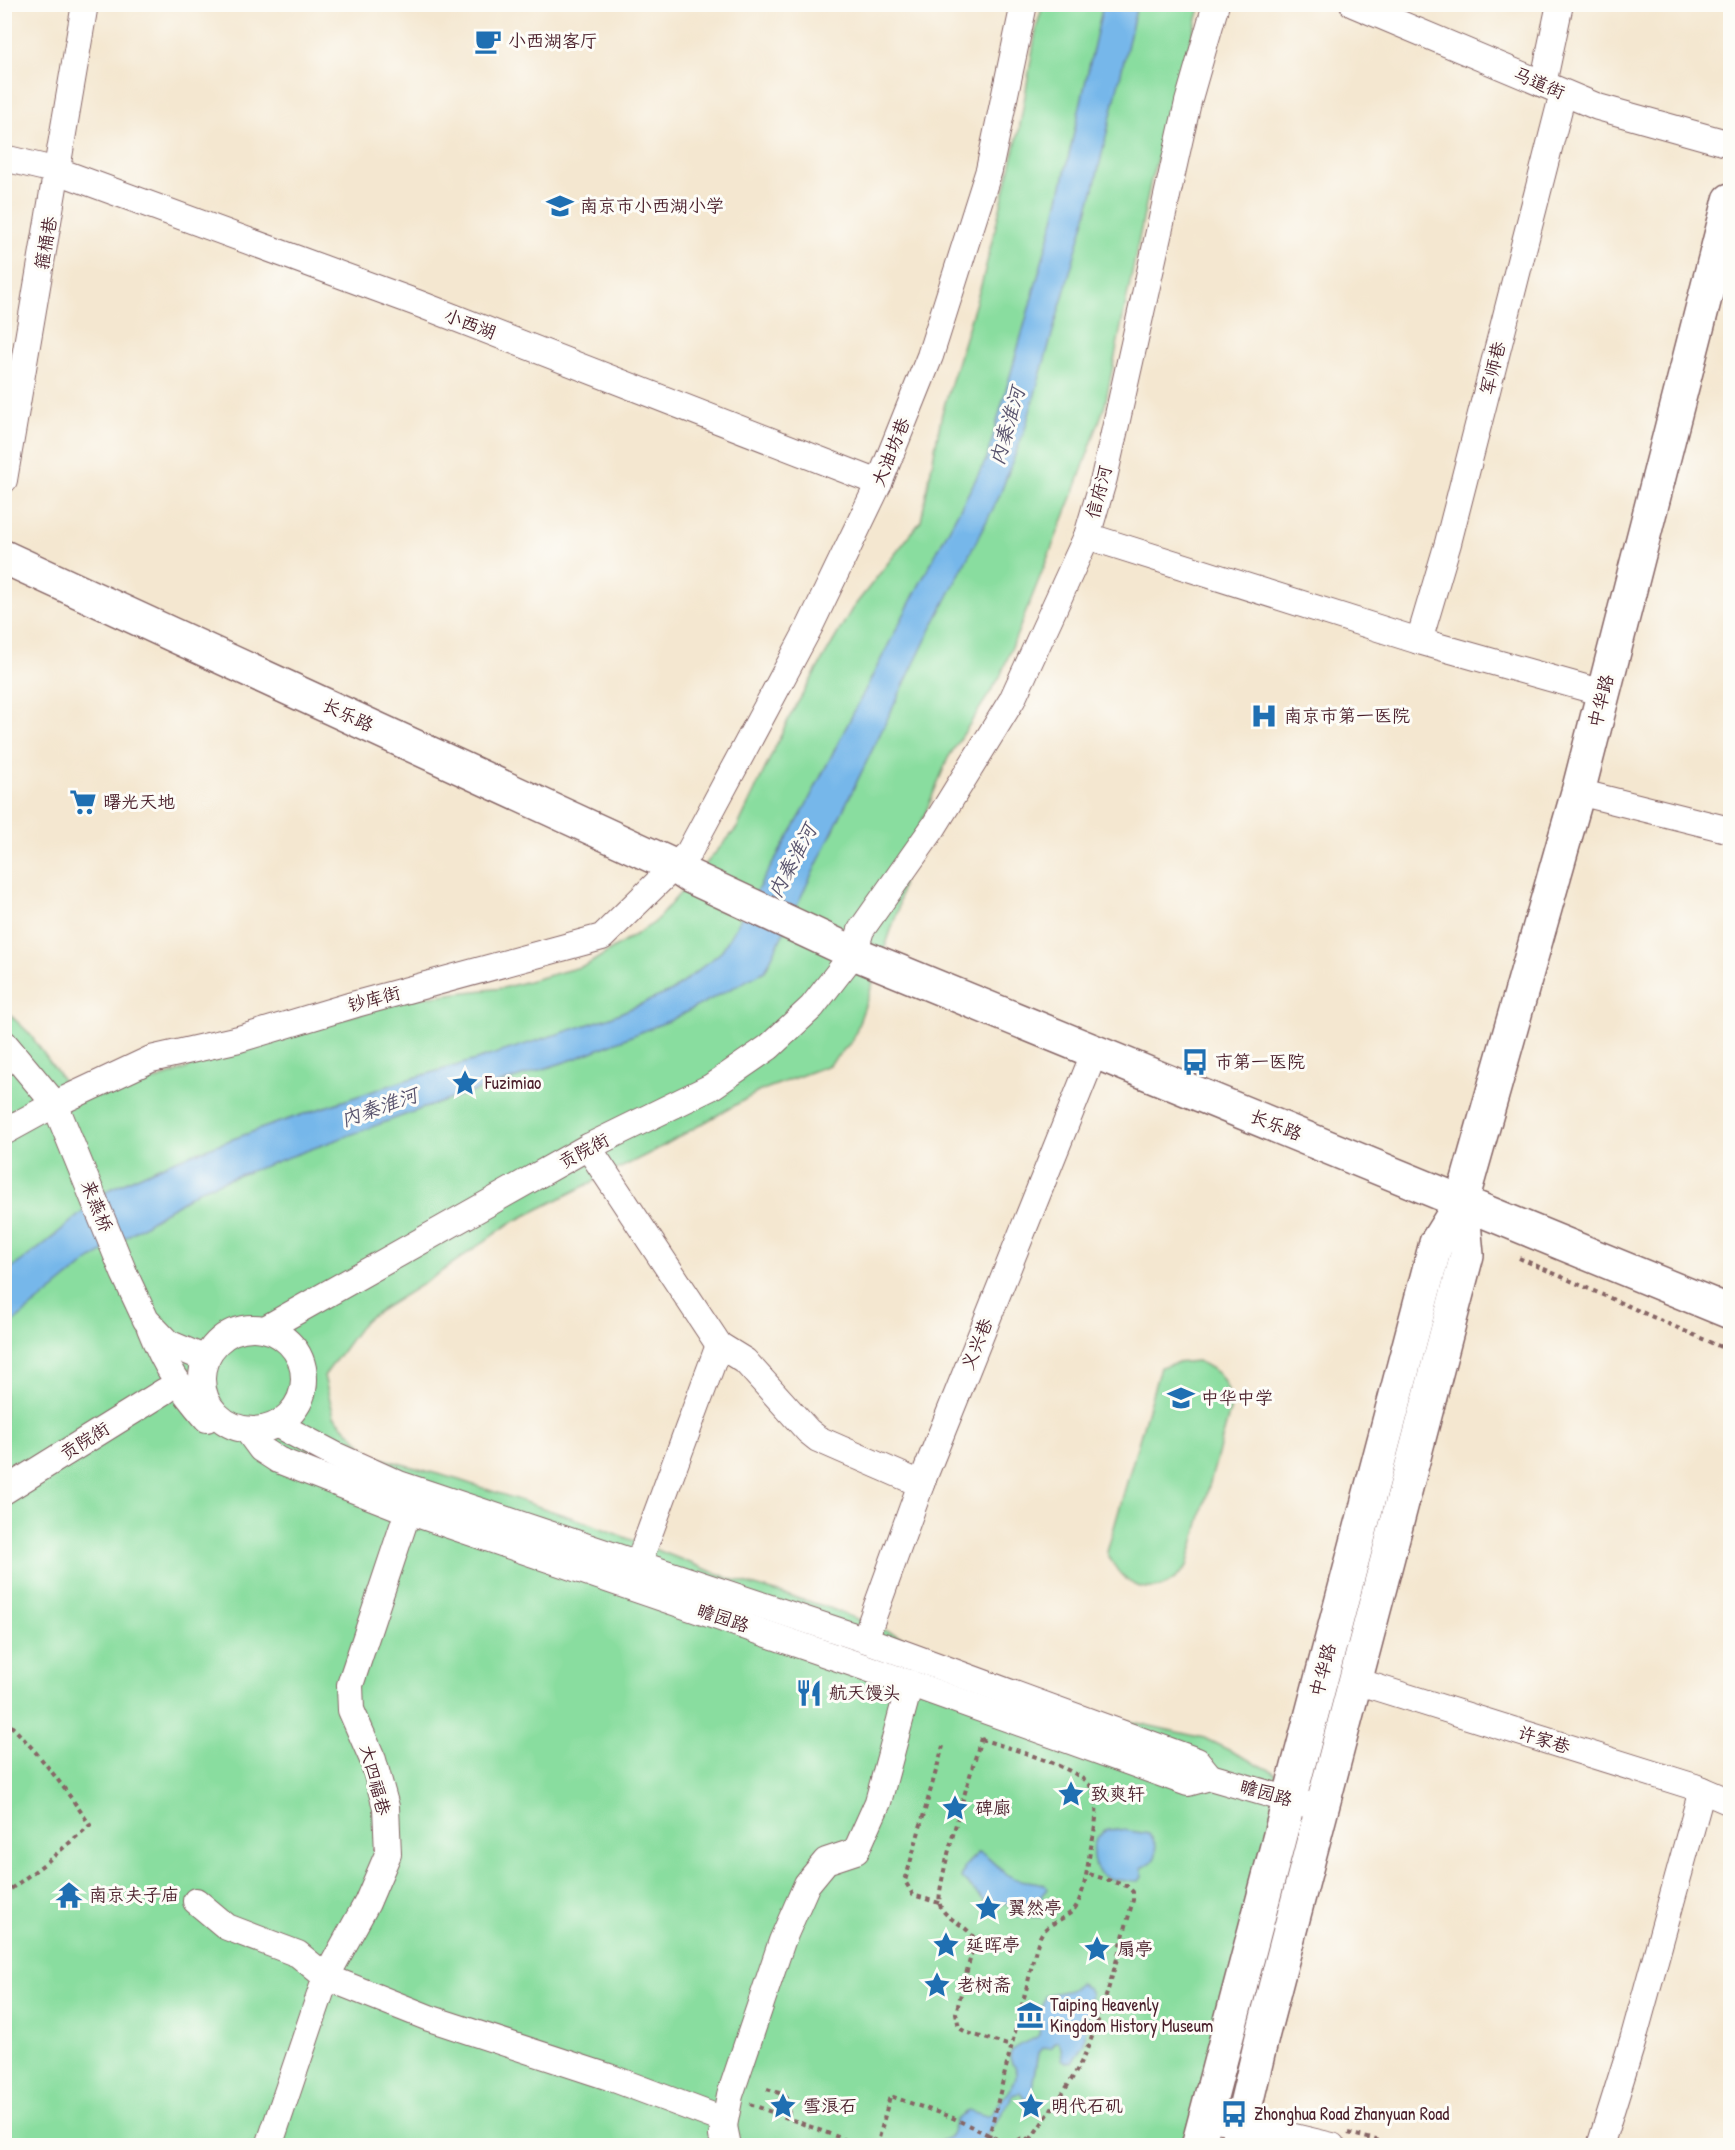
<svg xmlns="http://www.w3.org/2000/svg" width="1735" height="2150" font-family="'Patrick Hand','LXGW WenKai TC',sans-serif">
<rect width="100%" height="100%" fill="#fdfcf7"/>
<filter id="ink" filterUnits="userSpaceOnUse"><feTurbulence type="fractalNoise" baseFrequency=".0167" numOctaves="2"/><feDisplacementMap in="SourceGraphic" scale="12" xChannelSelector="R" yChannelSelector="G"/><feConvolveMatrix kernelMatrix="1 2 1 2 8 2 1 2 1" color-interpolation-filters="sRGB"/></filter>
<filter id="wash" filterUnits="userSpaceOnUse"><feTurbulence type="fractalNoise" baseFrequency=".008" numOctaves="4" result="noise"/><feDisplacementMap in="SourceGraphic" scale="24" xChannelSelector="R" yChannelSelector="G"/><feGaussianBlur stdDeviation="1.35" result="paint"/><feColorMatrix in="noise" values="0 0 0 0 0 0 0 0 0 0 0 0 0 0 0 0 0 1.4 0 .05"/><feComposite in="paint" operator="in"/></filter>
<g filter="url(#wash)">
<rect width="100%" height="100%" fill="#f4e7d0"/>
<g fill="#89dd9f" stroke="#6a7e65" stroke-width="1.5">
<polygon points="1043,5 1201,5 1151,180 1105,405 1074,492 1000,677 948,758 906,860 898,910 853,1040 829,1065 760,1091 654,1151 509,1224 432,1278 365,1320 324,1376 334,1416 373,1456 459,1480 591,1524 731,1579 827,1607 1088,1712 1204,1738 1276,1773 1284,1836 1202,2145 5,2145 4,1009 29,1033 73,1094 98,1096 121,1091 173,1074 216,1056 412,998 503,988 587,965 654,923 737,828 790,716 852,609 921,521 942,413 982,282 1019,131 1037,25"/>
<path d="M1197 1361C1221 1371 1228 1381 1231 1407L1187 1566C1159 1602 1124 1592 1107 1552L1160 1367 1176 1363Z"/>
</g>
<g fill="#76b7ea" stroke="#606b8a" stroke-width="1.5">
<polygon points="1103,5 1137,5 1094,188 1025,429 999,497 929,633 765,971 671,1020 574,1059 424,1108 201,1189 90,1260 5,1329 5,1273 42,1246 110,1189 168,1163 271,1125 403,1081 479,1059 608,1018 672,991 721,952 801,815 917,589 987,458 1056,212"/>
<path d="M1117 1829 1149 1834C1161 1849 1159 1860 1142 1868V1877L1139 1881C1129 1881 1115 1881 1106 1877 1088 1869 1088 1837 1108 1830 1111 1829 1114 1830 1117 1829Z"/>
<path d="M979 1852C990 1857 996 1867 1006 1874 1021 1884 1032 1879 1045 1885L1047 1889 1041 1896 1044 1913 1041 1917 1016 1916 1008 1904 986 1902 961 1878 965 1866Z"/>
<path d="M1079 1984 1088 1988 1091 1994 1084 2043 1072 2063 1066 2062 1062 2059 1061 2047 1058 2041 1055 2042 1050 2048 1042 2047 1038 2053 1033 2081 1032 2105 1029 2106 1020 2093 1012 2095 1009 2103 985 2137 1000 2145H932L950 2137 956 2120 967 2110 987 2116 991 2115C998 2101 1015 2088 1016 2075 1017 2066 1007 2062 1011 2052 1014 2045 1032 2042 1039 2035 1041 2022 1040 2008 1045 1996 1059 1990 1066 1995 1079 1984Z"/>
</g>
</g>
<g filter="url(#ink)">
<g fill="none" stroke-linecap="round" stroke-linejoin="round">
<defs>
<g id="minor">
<polyline points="1353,4 1598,107 1730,144"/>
<polyline points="1543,84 1560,4"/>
<polyline points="4,158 58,171 417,303 879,483"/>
<polyline points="4,480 85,4"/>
<polyline points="1087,536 1419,641 1603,693"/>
<polyline points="1419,641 1448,543 1563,93"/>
<polyline points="1578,792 1730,830"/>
<polyline points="4,1043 55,1104 124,1273 146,1320 168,1343 206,1359"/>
<polyline points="4,1132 55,1104 151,1059 239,1039 356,1004 602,937 689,852 810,626 879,483 930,356 989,170 1024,4"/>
<polyline points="588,1147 719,1345 745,1361 808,1431 818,1439 921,1484"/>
<circle cx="253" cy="1379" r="51"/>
<path d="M150 1328C165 1366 180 1388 207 1419"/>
<polyline points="265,1329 588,1147 711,1087 769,1047 812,1007 854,953 861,930 933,828 1012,700 1087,536 1104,478 1188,102 1216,4"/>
<polyline points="278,1425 335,1455 399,1484 872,1642 1197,1761 1210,1777"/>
<polyline points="247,1430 261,1449 278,1460 408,1511 864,1667 1188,1783 1210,1777 1307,1805"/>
<polyline points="4,1491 165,1391"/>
<polyline points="638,1564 719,1345"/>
<polyline points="865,1639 921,1484 1095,1051"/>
<polyline points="1356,1681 1695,1787 1730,1802"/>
<polyline points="196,1901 227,1927 298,1954 326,1977 429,2018 609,2077 718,2118 724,2126 728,2146"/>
<polyline points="1206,2116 1332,2146"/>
<polyline points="722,2136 730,2095 782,1941 807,1884 826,1861 856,1851 878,1802 910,1683"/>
<polyline points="269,2146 326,1977 367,1903 388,1854 386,1807 373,1760 351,1710 350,1685 408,1511"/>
<polyline points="1600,2146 1633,2040 1702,1790"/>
</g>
<g id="major">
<polyline points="4,557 674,866 689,876 854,953 1730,1312"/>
<polyline points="1198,2146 1436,1243 1462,1201 1578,792 1730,200"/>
<polyline points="1236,2146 1263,2033 1467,1255 1462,1201"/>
</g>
</defs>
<use href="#minor" stroke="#866565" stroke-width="28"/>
<use href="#major" stroke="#866565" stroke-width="36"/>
<g stroke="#866565" stroke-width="4" stroke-dasharray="4.5 4.5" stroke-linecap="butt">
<polyline points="1519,1258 1730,1351"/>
<path d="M4 1719C38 1751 64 1787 90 1825L47 1862 4 1894"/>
<path d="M981 1738C974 1764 934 1889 940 1905 945 1920 967 1924 975 1940L956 2013 959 2028 968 2033 1011 2046"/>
<path d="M981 1739C1004 1747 1082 1767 1092 1789 1100 1807 1095 1828 1091 1847 1087 1866 1086 1887 1077 1905 1069 1920 1047 1921 1040 1937 1033 1955 1030 1976 1025 1994 1012 2042 1001 2089 989 2137"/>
<polyline points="939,1903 913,1895 905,1881 943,1746"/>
<polyline points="767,2089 782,2094 790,2101 788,2118"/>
<polyline points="750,2104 862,2146"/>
<polyline points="1348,2133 1400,2146"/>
<path d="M1030 2140C1049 2112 1071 2085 1085 2054 1106 2005 1119 1951 1133 1900V1892L1127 1886 1086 1873"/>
<polyline points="877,2146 890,2096 951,2117 997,2139 1015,2142 1024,2137 1030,2140 1033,2146"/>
</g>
<use href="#minor" stroke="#fff" stroke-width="26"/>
<use href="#major" stroke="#fff" stroke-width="33"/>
</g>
</g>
<defs>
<symbol id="cafe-bare" viewBox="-9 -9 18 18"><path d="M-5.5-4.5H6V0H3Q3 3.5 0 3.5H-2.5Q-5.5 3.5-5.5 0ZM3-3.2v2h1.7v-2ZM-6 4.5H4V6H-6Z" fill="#1f6fb2" stroke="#fdfcf7" stroke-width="2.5" paint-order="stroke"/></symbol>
<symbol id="school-bare" viewBox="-9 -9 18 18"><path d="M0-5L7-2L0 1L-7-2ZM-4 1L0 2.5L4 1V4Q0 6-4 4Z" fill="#1f6fb2" stroke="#fdfcf7" stroke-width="2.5" paint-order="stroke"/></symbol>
<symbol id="hospital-bare" viewBox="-9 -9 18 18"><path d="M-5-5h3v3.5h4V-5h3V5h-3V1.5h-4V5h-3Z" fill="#1f6fb2" stroke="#fdfcf7" stroke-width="2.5" paint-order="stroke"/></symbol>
<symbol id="supermarket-bare" viewBox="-9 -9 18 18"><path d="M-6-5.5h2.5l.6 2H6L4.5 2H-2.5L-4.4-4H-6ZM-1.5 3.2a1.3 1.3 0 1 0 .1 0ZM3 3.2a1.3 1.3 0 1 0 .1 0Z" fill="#1f6fb2" stroke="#fdfcf7" stroke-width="2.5" paint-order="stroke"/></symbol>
<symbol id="bus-bare" viewBox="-9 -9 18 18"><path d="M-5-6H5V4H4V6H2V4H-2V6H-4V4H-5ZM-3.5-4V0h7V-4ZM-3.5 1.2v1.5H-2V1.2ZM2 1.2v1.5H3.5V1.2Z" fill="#1f6fb2" stroke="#fdfcf7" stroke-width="2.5" paint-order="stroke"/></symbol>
<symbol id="sight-bare" viewBox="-9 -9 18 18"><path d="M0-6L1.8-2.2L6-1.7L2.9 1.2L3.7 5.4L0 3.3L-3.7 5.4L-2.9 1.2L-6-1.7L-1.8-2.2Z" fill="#1f6fb2" stroke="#fdfcf7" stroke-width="2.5" paint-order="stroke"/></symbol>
<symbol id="restaurant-bare" viewBox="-9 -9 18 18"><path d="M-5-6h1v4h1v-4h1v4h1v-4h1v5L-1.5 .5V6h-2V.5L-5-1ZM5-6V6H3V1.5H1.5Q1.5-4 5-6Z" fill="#1f6fb2" stroke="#fdfcf7" stroke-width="2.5" paint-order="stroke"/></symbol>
<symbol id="temple-bare" viewBox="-9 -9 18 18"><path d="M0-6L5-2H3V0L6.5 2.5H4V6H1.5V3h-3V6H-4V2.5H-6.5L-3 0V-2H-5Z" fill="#1f6fb2" stroke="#fdfcf7" stroke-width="2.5" paint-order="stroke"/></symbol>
<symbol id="museum-bare" viewBox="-9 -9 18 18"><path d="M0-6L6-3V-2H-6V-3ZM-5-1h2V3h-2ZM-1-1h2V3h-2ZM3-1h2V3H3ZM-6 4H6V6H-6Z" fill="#1f6fb2" stroke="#fdfcf7" stroke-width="2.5" paint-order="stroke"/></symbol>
</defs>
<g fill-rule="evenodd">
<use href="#cafe-bare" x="469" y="22" width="38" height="38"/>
<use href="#school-bare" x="541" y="187" width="38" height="38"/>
<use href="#hospital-bare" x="1245" y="697" width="38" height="38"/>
<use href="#supermarket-bare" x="64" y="783" width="38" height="38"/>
<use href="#bus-bare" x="1176" y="1043" width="38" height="38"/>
<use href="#sight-bare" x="446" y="1064" width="38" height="38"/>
<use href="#school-bare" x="1162" y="1379" width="38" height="38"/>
<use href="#restaurant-bare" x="790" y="1674" width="38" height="38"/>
<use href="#sight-bare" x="1052" y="1775" width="38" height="38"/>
<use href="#sight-bare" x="936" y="1789" width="38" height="38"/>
<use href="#temple-bare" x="50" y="1876" width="38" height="38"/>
<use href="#sight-bare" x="969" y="1889" width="38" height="38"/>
<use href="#sight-bare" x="927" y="1926" width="38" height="38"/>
<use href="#sight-bare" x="1078" y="1930" width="38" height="38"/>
<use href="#sight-bare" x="918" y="1966" width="38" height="38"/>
<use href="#museum-bare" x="1011" y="1996" width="38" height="38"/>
<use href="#sight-bare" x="764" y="2087" width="38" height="38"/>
<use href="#sight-bare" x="1012" y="2087" width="38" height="38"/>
<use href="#bus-bare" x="1215" y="2095" width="38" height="38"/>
</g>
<g text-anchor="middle" stroke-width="6" stroke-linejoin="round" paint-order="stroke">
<g font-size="18" fill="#4a1f2b" stroke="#fdfcf7" text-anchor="start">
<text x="508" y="47">小西湖客厅</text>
<text x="580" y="212">南京市小西湖小学</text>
<text x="1284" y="722">南京市第一医院</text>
<text x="103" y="808">曙光天地</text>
<text x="1215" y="1068">市第一医院</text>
<text x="485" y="1089">Fuzimiao</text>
<text x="1201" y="1404">中华中学</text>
<text x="829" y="1699">航天馒头</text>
<text x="1091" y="1800">致爽轩</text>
<text x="975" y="1814">碑廊</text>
<text x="89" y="1901">南京夫子庙</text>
<text x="1008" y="1914">翼然亭</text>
<text x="966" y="1951">延晖亭</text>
<text x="1117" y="1955">扇亭</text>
<text x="957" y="1991">老树斋</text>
<text x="1050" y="2011">Taiping Heavenly<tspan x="1050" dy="21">Kingdom History Museum</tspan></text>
<text x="803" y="2112">雪浪石</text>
<text x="1051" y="2112">明代石矶</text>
<text x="1254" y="2120">Zhonghua Road Zhanyuan Road</text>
</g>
<g font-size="18" fill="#4a1f2b" stroke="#fdfcf7">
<text transform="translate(1539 83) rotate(23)" y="6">马道街</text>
<text transform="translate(46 243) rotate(-80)" y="6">箍桶巷</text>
<text transform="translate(470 324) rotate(21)" y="6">小西湖</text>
<text transform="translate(1493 368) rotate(-76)" y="6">军师巷</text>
<text transform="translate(891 452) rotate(-68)" y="6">大油坊巷</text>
<text transform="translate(1099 492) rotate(-75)" y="6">信府河</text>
<text transform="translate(1601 701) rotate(-76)" y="6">中华路</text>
<text transform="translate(348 715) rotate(25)" y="6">长乐路</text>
<text transform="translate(374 999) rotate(-15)" y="6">钞库街</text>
<text transform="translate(1276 1125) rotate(22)" y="6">长乐路</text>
<text transform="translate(584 1151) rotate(-28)" y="6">贡院街</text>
<text transform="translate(97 1206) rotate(68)" y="6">来燕桥</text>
<text transform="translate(977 1344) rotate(-68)" y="6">义兴巷</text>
<text transform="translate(85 1441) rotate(-32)" y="6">贡院街</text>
<text transform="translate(723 1618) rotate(19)" y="6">瞻园路</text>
<text transform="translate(1323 1670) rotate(-75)" y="6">中华路</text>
<text transform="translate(1544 1740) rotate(17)" y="6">许家巷</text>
<text transform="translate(375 1780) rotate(75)" y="6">大四福巷</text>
<text transform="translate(1266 1793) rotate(16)" y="6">瞻园路</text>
</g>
<g font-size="20" font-style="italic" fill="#59546e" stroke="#fdfcf7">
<text transform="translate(1007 426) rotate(-74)" y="7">内秦淮河</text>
<text transform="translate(792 861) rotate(-62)" y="7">内秦淮河</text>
<text transform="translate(379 1107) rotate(-19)" y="7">内秦淮河</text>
</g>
</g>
<rect width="1735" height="2150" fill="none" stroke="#fdfcf7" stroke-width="24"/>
</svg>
